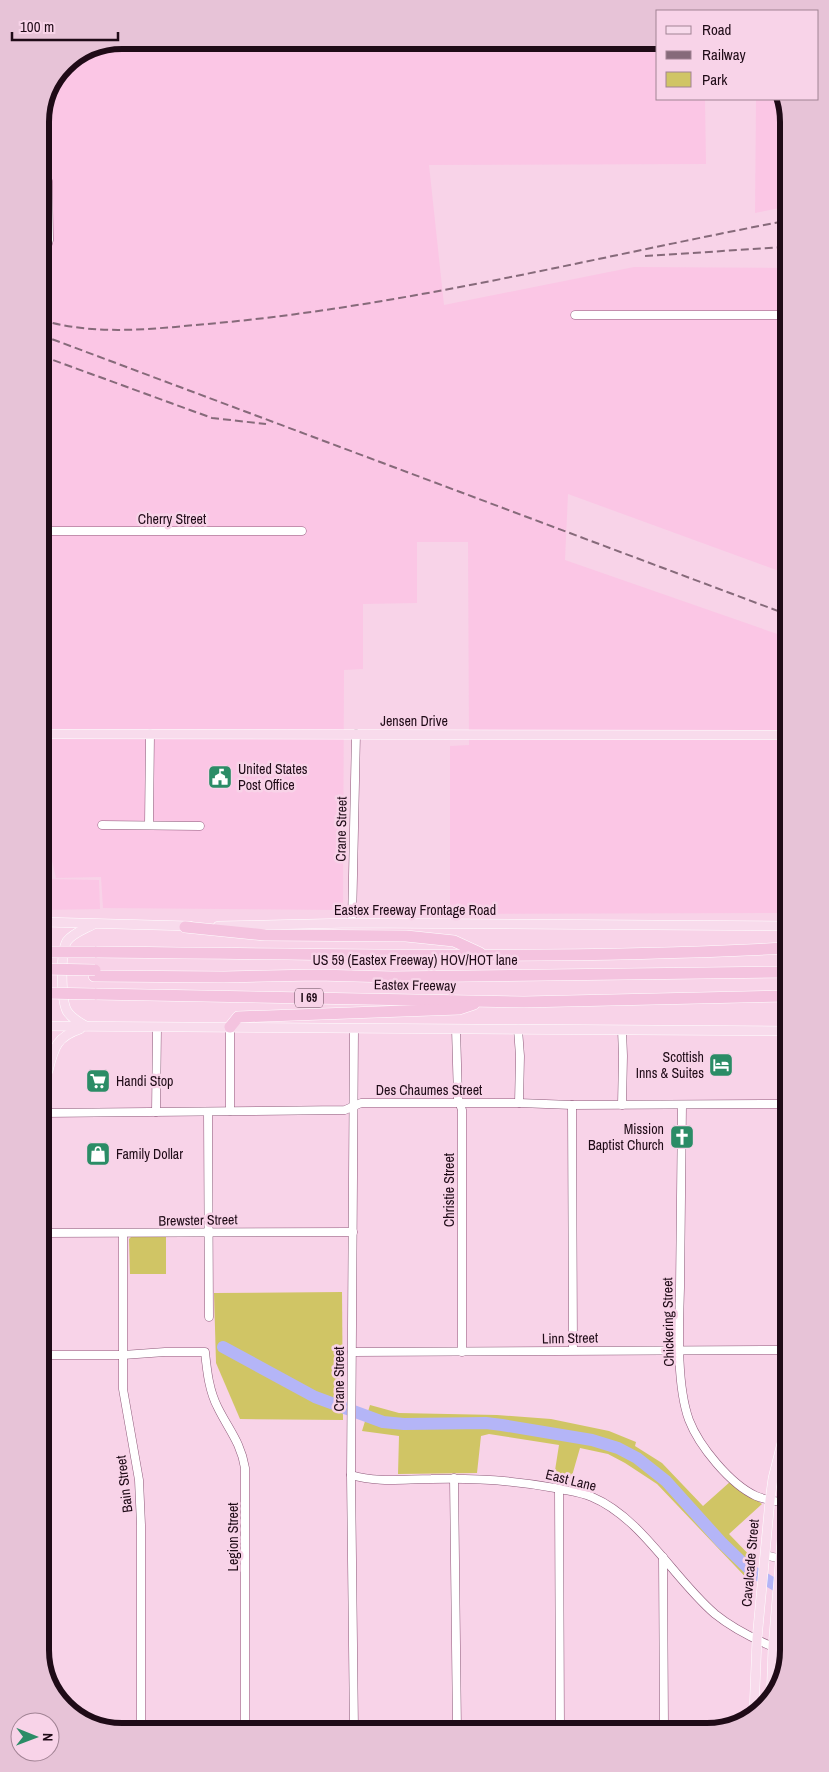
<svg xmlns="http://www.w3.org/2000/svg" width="829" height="1772" font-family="'Archivo Narrow',sans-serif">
<rect width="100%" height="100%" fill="#f8d3e8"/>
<g fill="#fbc6e5">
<polygon points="122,40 658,40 658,99 705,99 706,164 429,165 444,305 634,267 785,268 782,572 568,494 565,560 786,637 786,724 784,725 782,913 450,914 450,746 469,745 468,542 417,542 417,603 363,604 363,669 344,670 343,910 103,908 101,877 56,878 42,818 40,117 64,64"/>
<polygon points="756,99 785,99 785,207 755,213"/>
<polygon points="42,879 99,880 100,909 42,910"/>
</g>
<g fill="#d0c565">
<polygon points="132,1236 166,1236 166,1274 130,1274 129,1239"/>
<polygon points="342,1292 343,1420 240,1419 216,1363 214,1293"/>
<polygon points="370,1405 399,1413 497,1415 551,1419 609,1431 636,1442 635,1446 662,1463 703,1506 731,1481 762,1504 729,1534 757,1563 755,1587 657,1484 625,1463 608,1454 580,1448 569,1486 553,1483 559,1445 489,1434 481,1436 477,1473 398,1474 399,1436 362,1431"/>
<polygon points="789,1568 789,1645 780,1642 779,1638"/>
</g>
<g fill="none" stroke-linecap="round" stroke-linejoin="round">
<polyline stroke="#b4b5f7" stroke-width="12" points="223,1347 315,1397 383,1422 404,1424 486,1423 502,1425 592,1440 618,1448 637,1458 666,1481 721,1542 750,1570 789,1593"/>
<defs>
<g id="minor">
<polyline points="40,173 45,176 48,181 49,240 47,247 41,249"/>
<polyline points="575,315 785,315"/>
<polyline points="41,531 302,531"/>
<polyline points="102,825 200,826"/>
<polyline points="149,825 150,734"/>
<polyline points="352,923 356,734"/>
<polyline points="354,1029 351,1475 354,1730"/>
<polyline points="456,1029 458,1098 462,1110 462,1352"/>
<polyline points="518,1029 520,1056 519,1103"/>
<polyline points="622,1030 623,1056 622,1105"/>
<polyline points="572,1105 573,1350"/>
<path d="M682 1105C681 1166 681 1227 680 1288 679 1326 676 1384 689 1420 699 1446 730 1484 756 1496 765 1500 776 1501 785 1503"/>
<polyline points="230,1111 230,1027"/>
<polyline points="156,1112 157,1027"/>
<polyline points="208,1112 209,1317"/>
<polyline points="43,1113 345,1110 361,1103 519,1103 572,1105 787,1104"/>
<polyline points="43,1233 353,1232"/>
<polyline points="123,1234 123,1389 139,1480 141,1525 141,1732"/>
<polyline points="787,1350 788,1297"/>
<polyline points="352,1352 788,1350"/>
<path d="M44 1355H123L165 1352H205C207 1371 209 1391 218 1408 229 1430 241 1443 245 1468V1731"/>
<path d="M351 1475C377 1483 404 1479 431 1479 473 1478 513 1480 555 1488 568 1491 580 1492 592 1497 642 1518 674 1579 715 1614 736 1631 762 1643 788 1653"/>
<polyline points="454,1478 457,1729"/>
<polyline points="559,1489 560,1729"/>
<polyline points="765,1555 789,1561"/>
<polyline points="663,1557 664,1728"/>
</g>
<g id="major">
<polyline points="42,734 786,735"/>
<polyline points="42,881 46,907 43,1236"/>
<polyline points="42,922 190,926"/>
<polyline points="218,926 352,923 787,926"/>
<polyline points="43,1026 787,1031"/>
<path d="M86 1026C79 1022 72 1019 67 1011 61 1000 60 952 67 941 73 933 85 929 94 924"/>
<path d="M48 1071C54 1048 56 1037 80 1029"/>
<polyline points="44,1588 45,1677"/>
<polyline points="771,1701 773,1647 785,1503 789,1484"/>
<polyline points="754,1713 757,1639 770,1500 773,1478 788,1419"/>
</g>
<g id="highway">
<polyline points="185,927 265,935 406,936 454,941 480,953"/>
<path d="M95 952C325 954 556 960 787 948"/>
<polyline points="94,976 224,977 317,975 392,977 787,972"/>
<polyline points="95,994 524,1002 787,996"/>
<polyline points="230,1027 238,1017 459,1009 474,1004"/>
</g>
</defs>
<use href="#minor" stroke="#8d5979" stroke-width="9"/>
<use href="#major" stroke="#fff" stroke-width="10"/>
<use href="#highway" stroke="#fff" stroke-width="12"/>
<use href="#minor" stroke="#fff" stroke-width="8"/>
<use href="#major" stroke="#f8dbec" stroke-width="9"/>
<use href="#highway" stroke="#f4c3df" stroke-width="11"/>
<g stroke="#866a7a" stroke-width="2" stroke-dasharray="8 4" stroke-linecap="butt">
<polyline points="645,256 785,247"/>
<path d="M41 320C99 337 159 328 218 323 409 305 596 257 785 221"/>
<polyline points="41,335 786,614"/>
<polyline points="42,356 212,418 266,424"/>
</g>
<defs>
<g id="highway-bridge">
<polyline points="42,952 95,952"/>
<polyline points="42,969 95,970"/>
<polyline points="43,993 95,994"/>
</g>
</defs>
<use href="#highway-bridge" stroke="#fff" stroke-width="12" stroke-linecap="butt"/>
<use href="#highway-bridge" stroke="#f4c3df" stroke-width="11"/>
</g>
<defs>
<symbol id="civic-square" viewBox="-11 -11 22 22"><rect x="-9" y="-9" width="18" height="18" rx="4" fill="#2b8c66" stroke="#f8d3e8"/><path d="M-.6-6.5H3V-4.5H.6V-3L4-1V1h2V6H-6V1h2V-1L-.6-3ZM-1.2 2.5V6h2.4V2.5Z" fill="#fff"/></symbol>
<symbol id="hotel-square" viewBox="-11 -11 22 22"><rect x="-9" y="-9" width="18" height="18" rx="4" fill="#2b8c66" stroke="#f8d3e8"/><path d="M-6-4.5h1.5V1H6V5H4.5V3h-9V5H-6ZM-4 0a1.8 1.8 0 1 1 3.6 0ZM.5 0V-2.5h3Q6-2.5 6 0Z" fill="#fff"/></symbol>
<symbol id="supermarket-square" viewBox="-11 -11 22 22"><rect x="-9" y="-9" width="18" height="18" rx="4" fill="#2b8c66" stroke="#f8d3e8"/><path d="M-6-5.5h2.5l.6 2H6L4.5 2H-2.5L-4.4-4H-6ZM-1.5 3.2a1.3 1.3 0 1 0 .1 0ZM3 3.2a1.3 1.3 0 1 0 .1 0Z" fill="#fff"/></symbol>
<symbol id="church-square" viewBox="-11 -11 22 22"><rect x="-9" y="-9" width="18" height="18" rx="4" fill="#2b8c66" stroke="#f8d3e8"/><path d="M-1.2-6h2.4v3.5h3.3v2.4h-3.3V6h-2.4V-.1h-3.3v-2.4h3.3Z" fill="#fff"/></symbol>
<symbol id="shop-square" viewBox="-11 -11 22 22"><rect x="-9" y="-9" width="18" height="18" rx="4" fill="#2b8c66" stroke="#f8d3e8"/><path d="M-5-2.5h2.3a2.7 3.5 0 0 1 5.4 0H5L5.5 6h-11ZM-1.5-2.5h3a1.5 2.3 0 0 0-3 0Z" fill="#fff"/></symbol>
</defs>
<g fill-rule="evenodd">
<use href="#civic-square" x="206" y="763" width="28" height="28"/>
<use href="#hotel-square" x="707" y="1051" width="28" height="28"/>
<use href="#supermarket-square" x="84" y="1067" width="28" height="28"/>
<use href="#church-square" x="668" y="1123" width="28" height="28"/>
<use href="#shop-square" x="84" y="1140" width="28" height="28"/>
</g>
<g text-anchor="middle" stroke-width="5" stroke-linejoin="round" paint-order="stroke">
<rect fill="#f8d3e8" stroke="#604756" stroke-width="1" x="295" y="988.5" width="28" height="19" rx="4"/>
<g font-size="12" font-weight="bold" fill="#1f0b17">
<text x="309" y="1002">I 69</text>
</g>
<g font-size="14" fill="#1f0b17" stroke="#f8d3e8">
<text x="172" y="524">Cherry Street</text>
<text x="414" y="726">Jensen Drive</text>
<text transform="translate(341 829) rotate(-89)" y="5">Crane Street</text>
<text x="415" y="915">Eastex Freeway Frontage Road</text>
<text x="415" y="965">US 59 (Eastex Freeway) HOV/HOT lane</text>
<text transform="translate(415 985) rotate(1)" y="5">Eastex Freeway</text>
<text x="429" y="1095">Des Chaumes Street</text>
<text transform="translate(449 1190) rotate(-90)" y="5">Christie Street</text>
<text transform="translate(198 1220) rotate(-1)" y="5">Brewster Street</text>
<text transform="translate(668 1322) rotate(-91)" y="5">Chickering Street</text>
<text transform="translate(570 1338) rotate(-1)" y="5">Linn Street</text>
<text transform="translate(339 1379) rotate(-90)" y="5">Crane Street</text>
<text transform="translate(571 1480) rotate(14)" y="5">East Lane</text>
<text transform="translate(124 1484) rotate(-97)" y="5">Bain Street</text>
<text transform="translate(233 1537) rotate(-90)" y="5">Legion Street</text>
<text transform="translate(750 1563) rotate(-85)" y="5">Cavalcade Street</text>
</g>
<g font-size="14" fill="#1f0b17" stroke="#f8d3e8" text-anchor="start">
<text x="238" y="774">United States<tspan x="238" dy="16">Post Office</tspan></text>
<text x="704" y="1062" text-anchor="end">Scottish<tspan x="704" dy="16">Inns &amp; Suites</tspan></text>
<text x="116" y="1086">Handi Stop</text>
<text x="664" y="1134" text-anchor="end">Mission<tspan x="664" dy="16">Baptist Church</tspan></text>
<text x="116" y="1159">Family Dollar</text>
</g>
</g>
<path d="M0 0H829V1772H0ZM122 49H707A73 73 0 0 1 780 122V1650A73 73 0 0 1 707 1723H122A73 73 0 0 1 49 1650V122A73 73 0 0 1 122 49Z" fill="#e7c3d7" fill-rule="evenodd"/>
<path fill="none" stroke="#1f0b17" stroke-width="6" d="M122 49H707A73 73 0 0 1 780 122V1650A73 73 0 0 1 707 1723H122A73 73 0 0 1 49 1650V122A73 73 0 0 1 122 49Z"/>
<rect x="656" y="10" width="162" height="90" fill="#f8d3e8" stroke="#a18394"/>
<rect x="666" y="26" width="25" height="8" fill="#f8dbec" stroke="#a18394"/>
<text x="702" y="35" font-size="15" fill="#1f0b17">Road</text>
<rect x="666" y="51" width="25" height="8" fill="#866a7a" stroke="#a18394"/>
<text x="702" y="60" font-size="15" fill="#1f0b17">Railway</text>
<rect x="666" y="72" width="25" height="15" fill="#d0c565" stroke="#a18394"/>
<text x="702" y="85" font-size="15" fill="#1f0b17">Park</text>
<g transform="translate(35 1737) rotate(91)"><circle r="24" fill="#f8d3e8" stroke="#a18394"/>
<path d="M0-4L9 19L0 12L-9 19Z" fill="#2b8c66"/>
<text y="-8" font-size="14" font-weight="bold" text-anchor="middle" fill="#1f0b17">N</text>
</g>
<path d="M12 32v8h106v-8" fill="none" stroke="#1f0b17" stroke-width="2.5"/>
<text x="20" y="32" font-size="15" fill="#1f0b17" stroke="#f8d3e8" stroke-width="4" paint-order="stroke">100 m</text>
</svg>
